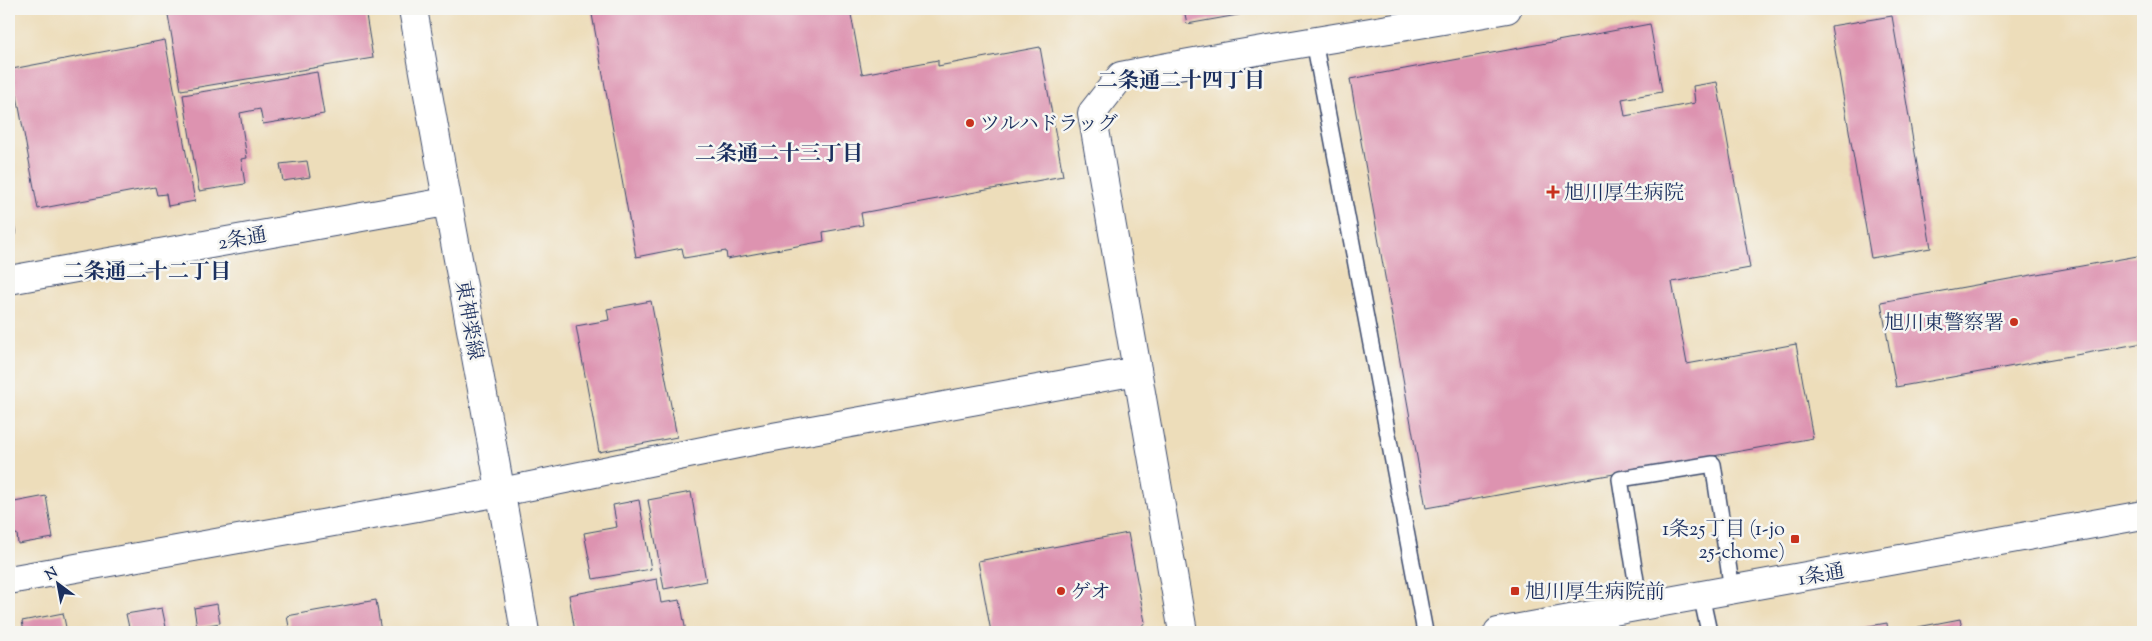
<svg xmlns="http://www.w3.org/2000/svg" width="2152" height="641" font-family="'Sorts Mill Goudy','Noto Serif JP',serif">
<rect width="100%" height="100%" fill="#f6f6f2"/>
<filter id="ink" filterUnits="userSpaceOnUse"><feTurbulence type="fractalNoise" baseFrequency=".02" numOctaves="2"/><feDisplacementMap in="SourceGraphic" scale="10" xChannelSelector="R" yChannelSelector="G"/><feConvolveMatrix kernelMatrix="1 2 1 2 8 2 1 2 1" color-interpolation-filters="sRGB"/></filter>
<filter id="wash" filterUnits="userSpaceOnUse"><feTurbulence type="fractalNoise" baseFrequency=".0096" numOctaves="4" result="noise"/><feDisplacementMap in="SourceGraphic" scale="20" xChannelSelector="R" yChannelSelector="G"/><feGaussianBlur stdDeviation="1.12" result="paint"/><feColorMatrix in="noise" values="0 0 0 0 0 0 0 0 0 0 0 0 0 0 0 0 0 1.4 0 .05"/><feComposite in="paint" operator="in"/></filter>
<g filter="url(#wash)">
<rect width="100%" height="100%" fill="#edddba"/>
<g id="blocks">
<g fill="#dd93b0">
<polygon points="167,9 365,9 373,58 181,90"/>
<polygon points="591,9 850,9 862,74 938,60 938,66 1040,47 1063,176 861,213 863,225 823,232 824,241 727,259 726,251 684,258 682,248 636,257"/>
<polygon points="1184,9 1249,9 1249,13 1187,24"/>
<polygon points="1892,16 1931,248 1871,258 1831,26"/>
<polygon points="1650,24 1662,92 1622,99 1625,116 1695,103 1693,86 1717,82 1750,268 1672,282 1687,364 1796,344 1813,438 1426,508 1350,79"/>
<polygon points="165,40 195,201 168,206 166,194 157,195 155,187 38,209 12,69"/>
<polygon points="317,72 324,114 263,124 260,109 240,113 247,158 241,159 245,184 199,191 183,95"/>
<polygon points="307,161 310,177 283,181 280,164"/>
<polygon points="9,197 16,234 9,235"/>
<polygon points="2143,255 2143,343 1896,387 1881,302"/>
<polygon points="651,301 677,437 599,452 576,326 609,320 607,309"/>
<polygon points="691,492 706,581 664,589 648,500"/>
<polygon points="46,496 53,538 18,544 17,534 9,536 9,503"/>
<polygon points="639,500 651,569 593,579 584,533 617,527 613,505"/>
<polygon points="1128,533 1145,622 1137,632 991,632 978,561"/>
<polygon points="657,579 661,603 680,600 686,632 575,632 569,595"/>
<polygon points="376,600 381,632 290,632 287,616"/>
<polygon points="217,604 220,623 197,627 194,608"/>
<polygon points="162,608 167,632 130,632 126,614"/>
<polygon points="63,613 67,632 24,632 22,621"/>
<polygon points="1960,619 1963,632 1919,632 1918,627"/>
<polygon points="1887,623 1888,632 1840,632 1840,631"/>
<polygon points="223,627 224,632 199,632 199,631"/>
</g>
</g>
</g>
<g filter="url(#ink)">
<use href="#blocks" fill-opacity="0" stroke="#3a496c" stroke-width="1"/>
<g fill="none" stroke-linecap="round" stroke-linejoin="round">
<defs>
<g id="lane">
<polyline points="1314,41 1425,632"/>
<polyline points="1701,595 1709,632"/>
<polyline points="1640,606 1620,479 1713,464 1732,590"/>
</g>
<g id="street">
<polyline points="9,580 501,492 762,439 1137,371"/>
<path d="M1183 632 1092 113 1121 76C1249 50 1378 32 1507 9"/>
</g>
<g id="secondary">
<path d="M413 9C449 217 490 424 525 632"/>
<polyline points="9,280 446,202"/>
<polyline points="1498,632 2143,515"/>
</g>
</defs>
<use href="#lane" stroke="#3a496c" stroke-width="18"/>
<use href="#street" stroke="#3a496c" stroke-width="30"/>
<use href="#secondary" stroke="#3a496c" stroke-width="30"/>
<use href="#lane" stroke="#fff" stroke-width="15"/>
<use href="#street" stroke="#fff" stroke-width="28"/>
<use href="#secondary" stroke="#fff" stroke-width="28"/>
</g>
</g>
<g fill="#c8321e" stroke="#f6f6f2" stroke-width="2">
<circle cx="970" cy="123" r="5"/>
<path d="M1550.5 184.5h5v5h5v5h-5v5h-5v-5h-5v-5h5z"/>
<circle cx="2014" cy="322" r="5"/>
<rect x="1790" y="534" width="10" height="10" rx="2.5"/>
<circle cx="1061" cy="591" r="5"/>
<rect x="1510" y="586" width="10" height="10" rx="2.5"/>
</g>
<g text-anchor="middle" stroke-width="5" stroke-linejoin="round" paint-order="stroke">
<g font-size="20" fill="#1b2f5e" stroke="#f6f6f2" text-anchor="start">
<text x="980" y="130">ツルハドラッグ</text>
<text x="1564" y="199">旭川厚生病院</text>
<text x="2004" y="329" text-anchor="end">旭川東警察署</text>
<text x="1785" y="535" text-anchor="end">1条25丁目 (1-jo<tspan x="1785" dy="23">25-chome)</tspan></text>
<text x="1071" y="598">ゲオ</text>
<text x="1525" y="598">旭川厚生病院前</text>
</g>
<g font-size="20" fill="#1b2f5e" stroke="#f6f6f2">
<text transform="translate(242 238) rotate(-10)" y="7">2条通</text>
<text transform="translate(470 320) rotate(80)" y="7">東神楽線</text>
<text transform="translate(1821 574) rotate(-10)" y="7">1条通</text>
</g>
<g font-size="21" font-weight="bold" fill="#1b2f5e" stroke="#f6f6f2">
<text x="1181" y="87">二条通二十四丁目</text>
<text x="779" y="160">二条通二十三丁目</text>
<text x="147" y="278">二条通二十二丁目</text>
</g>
</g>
<rect width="2152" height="641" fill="none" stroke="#f6f6f2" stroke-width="30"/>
<g transform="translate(58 584) rotate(328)" stroke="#f6f6f2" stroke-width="4" paint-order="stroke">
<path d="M0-4L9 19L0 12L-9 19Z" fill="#1b2f5e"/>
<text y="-8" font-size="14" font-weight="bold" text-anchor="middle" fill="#1b2f5e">N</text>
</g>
</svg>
